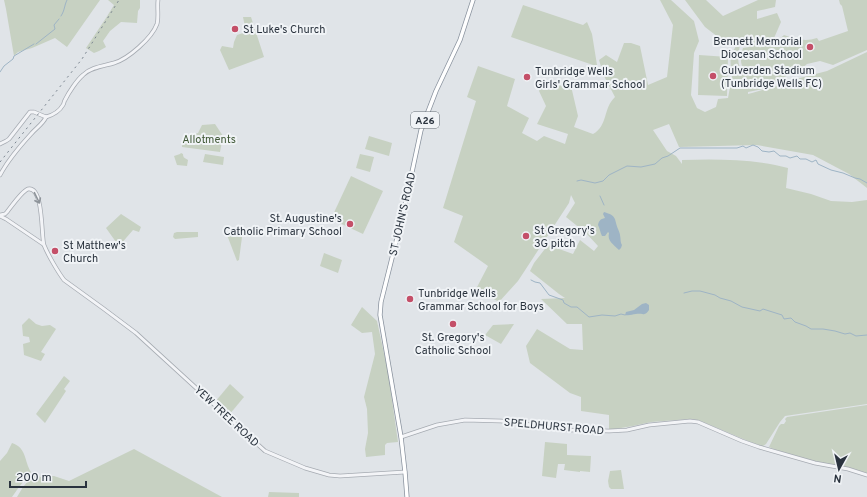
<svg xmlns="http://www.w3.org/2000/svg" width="867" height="497" font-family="Overpass,sans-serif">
<rect width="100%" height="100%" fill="#e0e4e8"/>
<g fill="#c7d1c2">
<polygon points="4,0 100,0 67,47 55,38 32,48 18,52 14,56 6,9"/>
<polygon points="108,0 140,0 140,8 138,11 137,23 121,22 110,31 103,41 106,47 99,51 94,53 86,48 106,18 114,5"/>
<path d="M660 0H671L694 21 699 41 694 53 691 95 697 108 705 112 716 107 718 99 728 98 732 76 736 71 731 69C730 57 730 55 737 45H740C738 57 736 64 744 73 744 70 743 68 742 66 740 60 741 54 743 48L749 47 718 37 705 27 685 0H706L723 16 758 0H776L775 7 757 11V19L777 13 781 22 771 45 774 44 784 35C796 39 805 42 817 38L819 41 848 31 842 6 840 4 839 0H867V50L833 65 820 61 807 64 801 69 768 85 763 89 748 92V94L752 93 783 84 800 78 827 71 867 52V188L849 174 813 155 757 145 679 147 669 124 653 130 667 151 676 156 682 164V160C717 159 755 159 788 168L786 188 811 194 831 201 852 202 867 200V404L785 416 780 422 766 444 763 446H760L698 420 690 419 651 422 633 426 609 430V415L581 411V397L570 393 530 363 526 346 537 329 570 349 583 350 582 324H567L541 299 565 298 559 294 530 271 534 263 548 245 573 254 580 240 594 251 598 246 586 233 566 217 575 203 571 195 569 203 518 281 499 302 476 289 488 266 454 242 463 216 443 208 476 101 467 97 478 66 515 79 507 106 529 118 522 133 537 141 544 136 565 144 568 134 537 124 546 106 539 91 542 85 571 86 578 116 574 127 593 134C608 126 603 108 615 97L604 76 599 60 606 55 617 62 624 43H631L640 46 648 85 667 77 673 25Z"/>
<polygon points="523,5 583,25 587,22 592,34 597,65 593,65 511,37"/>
<polygon points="243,17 251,17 264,57 229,70 220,50 222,46 233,48 234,42 237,35 246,32"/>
<polygon points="699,55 728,57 727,96 698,95"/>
<polygon points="215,124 223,136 220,152 182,147 183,137 198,133 202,125"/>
<polygon points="369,136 392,143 389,156 365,149"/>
<path d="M181 153 183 154C183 158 185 158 188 160L187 166 177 165 174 156 180 154Z"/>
<polygon points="205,154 224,157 223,165 203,162"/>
<polygon points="360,154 374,157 370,172 356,168"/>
<polygon points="351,176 383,191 363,234 331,219"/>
<polygon points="121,214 141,227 139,232 133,230 120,245 116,242 106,228"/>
<polygon points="177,232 198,232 198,237 175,239 173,237 174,233"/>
<polygon points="227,235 242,237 239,260 237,261"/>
<polygon points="324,253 342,260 338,273 320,266"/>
<polygon points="362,307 377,321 388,372 398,442 387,443 385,445 385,455 366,457 365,449 368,433 367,409 364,397 375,354 372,332 362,333 351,325"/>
<polygon points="29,318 36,324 42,326 50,325 56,329 41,352 45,354 41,361 24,355 23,344 30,342 29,337 23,336 22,325"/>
<polygon points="514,324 501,344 485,335 493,325"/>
<polygon points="64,376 70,381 64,389 66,391 45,423 36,414"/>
<polygon points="230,384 244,397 229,415 215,402"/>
<polygon points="867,405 867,474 851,468 819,463 786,454 769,447 779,426 781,424 784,424 786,421 785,419 787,417"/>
<polygon points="545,442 567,444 567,455 591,456 590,472 580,471 580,472 564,470 565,464 558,464 556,478 542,476"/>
<path d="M12 443C27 448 24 461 31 472L19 487 12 497H0V461L7 453Z"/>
<polygon points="134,449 222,497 17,497 23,487 34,474 41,477 54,476 69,481"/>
<polygon points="621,470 624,489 611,489 609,487 608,481 610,471"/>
<polygon points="269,492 299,493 299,497 268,497"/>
</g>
<g fill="#9eb4c5">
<path d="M604 212C617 216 614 218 618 229 619 231 620 234 620 235 621 240 620 241 622 245L621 248 619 250C613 244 607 241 609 233L608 232 605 236H602C600 232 600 229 598 225 599 221 600 219 605 218L603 214Z"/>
<path d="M646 303 649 305V310C644 317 643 313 636 314 632 314 630 316 625 315L626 312 634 310 642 304Z"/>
</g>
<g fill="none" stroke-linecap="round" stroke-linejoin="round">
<g stroke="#9eb4c5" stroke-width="1">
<path d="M61 16C65 10 64 6 67 0"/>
<polyline points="36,44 55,29 54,25 59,19"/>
<polyline points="0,72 4,66 13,59 14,56 34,44"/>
<polyline points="577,181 581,180 595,183 603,181 609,175 627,166 641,167 655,164 662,158 668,156 680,148 737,148 743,146 746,148 753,145 758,147 762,151 769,152 774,151 780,156 786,156 790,158 797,156 800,159 806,159 812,162 816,160 818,164 831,170 843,173 855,178 860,179 867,183"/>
<polyline points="600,196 604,205"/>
<polyline points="531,280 535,282 540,283 549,295 563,300 564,303 571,307 577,307 589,317 602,315 615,316 621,314 625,315"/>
<polyline points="684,293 692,291 700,291 715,295 720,298 731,301 742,307 760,311 763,309 782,315 784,319 791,318 795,322 806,326 811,329 823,329 835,331 845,334 850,333 856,336 867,335"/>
</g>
<defs>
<g id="tertiary">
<path d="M46 117C53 115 59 112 63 105 64 104 64 101 65 100 69 92 77 80 83 75 91 67 104 66 114 63 128 59 152 38 157 24 159 17 157 8 158 0"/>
<polyline points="0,144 6,141 9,139 30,112 34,112 46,117"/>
<path d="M0 175C8 160 20 146 31 134 36 128 43 124 46 117"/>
<path d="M0 215 5 214 7 212C11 207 22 191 28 189 44 186 41 237 44 245 48 255 58 272 64 280L104 309 136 333 265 451 305 468 329 475 340 476 405 472"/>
<polyline points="0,216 6,219 43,244"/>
<polyline points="401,437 437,425 465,420 501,421 570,430 609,431 627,430 649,425 690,421 698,422 742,441 759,447 815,463 848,469 867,475"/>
</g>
<polyline id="trunk" points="407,497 405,472 401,437 380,315 381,302 403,214 421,130 436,91 460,40 473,0"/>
</defs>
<use href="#tertiary" stroke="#a6abb2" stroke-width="4.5"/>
<use href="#trunk" stroke="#89929e" stroke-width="5"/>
<use href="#tertiary" stroke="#f3f4f7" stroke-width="3"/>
<use href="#trunk" stroke="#fff" stroke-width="3.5"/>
<polyline stroke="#7b8590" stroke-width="1" stroke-dasharray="2 4" stroke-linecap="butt" points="0,162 82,59 119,0"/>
</g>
<defs><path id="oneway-shaft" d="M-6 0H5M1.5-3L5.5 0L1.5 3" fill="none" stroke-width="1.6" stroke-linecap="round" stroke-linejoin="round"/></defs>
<use stroke="#8e949a" href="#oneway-shaft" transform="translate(37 198) rotate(64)"/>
<g fill="#c44f68" stroke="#f0f3f6" stroke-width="1.5">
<circle cx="235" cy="29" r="4"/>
<circle cx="810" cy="47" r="4"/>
<circle cx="713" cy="76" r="4"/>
<circle cx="527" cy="77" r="4"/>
<circle cx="350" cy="224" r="4"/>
<circle cx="526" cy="236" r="4"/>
<circle cx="55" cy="251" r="4"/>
<circle cx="410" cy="299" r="4"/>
<circle cx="453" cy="324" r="4"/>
</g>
<g text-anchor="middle" stroke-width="4" stroke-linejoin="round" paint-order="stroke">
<rect fill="#f0f3f6" stroke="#656d75" stroke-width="1" x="411" y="112" width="28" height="16" rx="3"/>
<g font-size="10" font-weight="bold" fill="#2a333e">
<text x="425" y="124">A26</text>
</g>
<g font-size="11" fill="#2a333e" stroke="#f0f3f6" text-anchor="start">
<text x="243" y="33">St Luke's Church</text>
<text x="802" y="45" text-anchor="end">Bennett Memorial<tspan x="802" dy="13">Diocesan School</tspan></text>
<text x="721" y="74">Culverden Stadium<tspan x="721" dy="13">(Tunbridge Wells FC)</tspan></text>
<text x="535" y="75">Tunbridge Wells<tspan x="535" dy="13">Girls' Grammar School</tspan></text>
<text x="342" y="222" text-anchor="end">St. Augustine's<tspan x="342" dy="13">Catholic Primary School</tspan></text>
<text x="534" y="234">St Gregory's<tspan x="534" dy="13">3G pitch</tspan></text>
<text x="63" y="249">St Matthew's<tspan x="63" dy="13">Church</tspan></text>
<text x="418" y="297">Tunbridge Wells<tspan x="418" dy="13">Grammar School for Boys</tspan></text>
<text x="453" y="341" text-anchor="middle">St. Gregory's<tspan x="453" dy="13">Catholic School</tspan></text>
</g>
<g font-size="11" fill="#415938" stroke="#f0f3f6">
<text x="209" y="143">Allotments</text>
</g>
<g font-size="11" fill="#2a333e" stroke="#f0f3f6">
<text transform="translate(402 214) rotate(-77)" y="4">ST JOHN'S ROAD</text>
<text transform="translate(227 416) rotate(43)" y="4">YEW TREE ROAD</text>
<text transform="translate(554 426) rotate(5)" y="4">SPELDHURST ROAD</text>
</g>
</g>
<g transform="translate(839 469) rotate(188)" stroke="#f0f3f6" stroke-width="3" paint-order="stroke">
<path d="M0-3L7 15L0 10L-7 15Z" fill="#2a333e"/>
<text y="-6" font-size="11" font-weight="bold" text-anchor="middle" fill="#2a333e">N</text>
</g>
<path d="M10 481v6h76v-6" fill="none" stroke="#2a333e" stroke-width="2"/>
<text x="16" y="481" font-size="12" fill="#2a333e" stroke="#f0f3f6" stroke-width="3" paint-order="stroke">200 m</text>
</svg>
